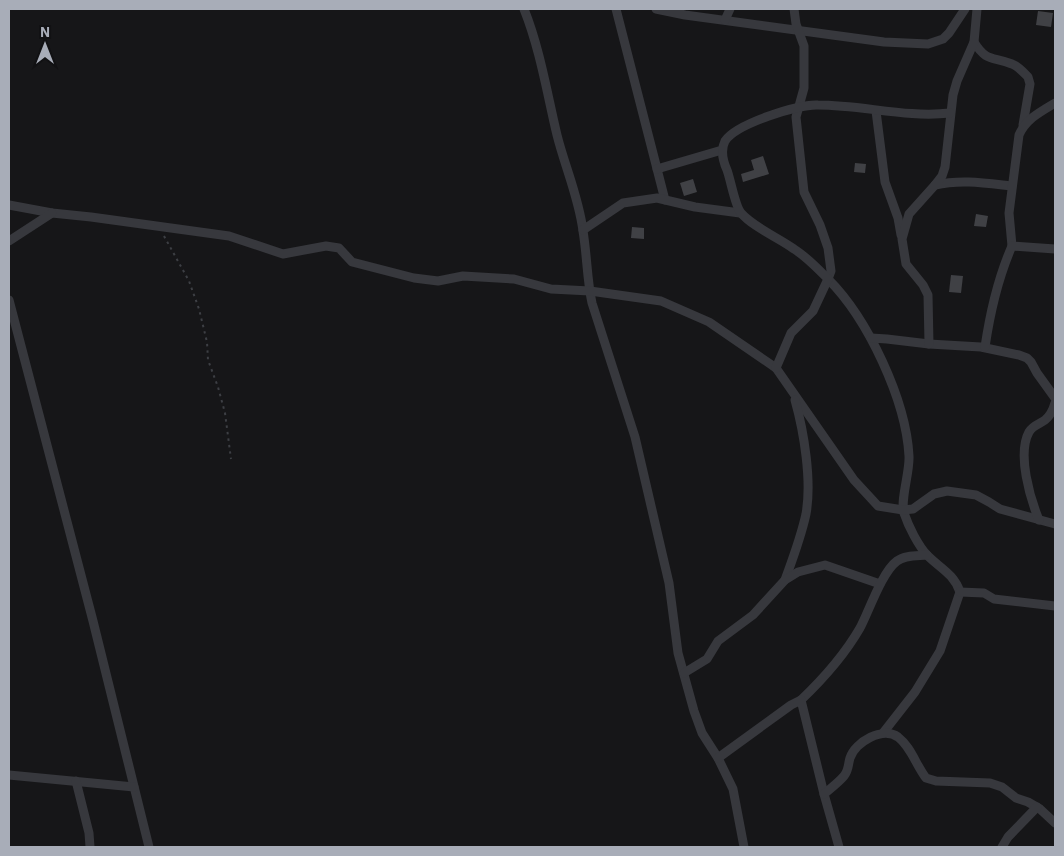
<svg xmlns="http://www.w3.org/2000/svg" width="1064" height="856" font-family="'IBM Plex Sans',sans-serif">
<rect width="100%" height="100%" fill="#161618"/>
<g fill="#404145">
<polygon points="1038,11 1053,13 1051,27 1036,25"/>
<polygon points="763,156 769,174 743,182 741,174 754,170 751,160"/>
<polygon points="855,163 866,164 865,173 854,172"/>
<polygon points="693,179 697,192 684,196 680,183"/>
<polygon points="976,214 988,216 986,227 974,226"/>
<polygon points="632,227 644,228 644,239 631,238"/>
<polygon points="951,275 963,276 961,293 949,292"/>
</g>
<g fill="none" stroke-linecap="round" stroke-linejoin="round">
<polyline stroke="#3d3f44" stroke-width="2" stroke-dasharray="2.5 4" stroke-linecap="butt" points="164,236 189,281 199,309 207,342 208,360 218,387 225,413 231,459"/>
<g stroke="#37383d" stroke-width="9">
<path d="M524 9C540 49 547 93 557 135 565 167 579 198 583 231 587 255 587 280 592 303L635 437 669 583 678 653 694 711 702 733 718 758 733 789 744 847"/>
<polyline points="616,9 665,200"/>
<polyline points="656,9 685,15 884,42 928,44 943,39 949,33 965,9"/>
<path d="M794 9 796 24 804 46V88L796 117 804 192 820 225 828 248 831 271 828 279C868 319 906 400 909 456 910 471 900 501 904 513 908 525 918 546 928 556 940 568 954 574 960 592L940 651 915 692 883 733"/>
<polyline points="725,20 730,9"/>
<path d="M974 42C987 63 993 56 1012 64 1018 66 1023 72 1028 77L1030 84 1023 125"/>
<polyline points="876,111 885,182 898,218 901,235"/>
<polyline points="657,169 722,150"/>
<path d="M935 185C961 179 985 183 1011 186"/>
<polyline points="9,205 52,213 91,217 229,236 283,254 326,246 339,248 352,262 414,278 438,281 463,276 514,279 551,289 590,291 661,301 709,322 776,368 854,480 878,506 903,510 913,509 934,494 947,491 976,495 989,502 1000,509 1055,524"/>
<polyline points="583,230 623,203 657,198 695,207 740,213"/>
<polyline points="9,241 52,213"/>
<path d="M1012 246 1009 213 1019 135C1026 119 1040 112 1055 103"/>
<polyline points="9,300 93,621 149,847"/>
<polyline points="871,338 887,339 929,344 981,347 1019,355 1027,358 1031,362 1037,373 1055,398"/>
<polyline points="929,344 928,295 923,285 906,264 902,239 909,214 935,185 942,176 945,167 953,95 957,81 974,42 977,9"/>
<path d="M985 347C990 313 998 278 1012 246L1055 249"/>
<path d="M776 368 791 333 813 311 828 279C818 269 807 257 794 249 779 238 753 227 741 213 735 206 731 181 727 170 723 161 720 151 725 141 736 124 798 104 818 105 863 105 906 118 950 113"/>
<path d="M1039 520C1030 498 1017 454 1029 432 1033 425 1040 424 1045 420 1050 416 1053 410 1055 403"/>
<path d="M785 580C793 558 801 537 806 514 812 481 804 432 795 400"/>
<polyline points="960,592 984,593 994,599 1055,606"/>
<polyline points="684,673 707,659 718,641 753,615 785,580 798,572 825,565 880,584"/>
<path d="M801 700C823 679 845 654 860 628 869 611 882 572 897 561 905 555 917 556 927 555"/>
<polyline points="718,758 791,705 801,700 824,794 839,847"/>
<polyline points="9,775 134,787"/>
<polyline points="76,781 89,833 90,847"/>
<path d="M824 794C831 788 838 783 844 776 849 770 848 764 850 758 855 742 883 726 898 737 911 747 916 765 926 778L936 781 990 783 1002 787 1016 798 1028 802 1040 809 1055 823"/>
<polyline points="1002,847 1008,837 1037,807"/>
</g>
</g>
<rect width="1064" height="856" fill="none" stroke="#a8adb8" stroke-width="20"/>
<g transform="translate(45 45)" stroke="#111113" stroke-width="4" paint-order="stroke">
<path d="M0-4L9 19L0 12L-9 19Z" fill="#a8adb8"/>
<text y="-8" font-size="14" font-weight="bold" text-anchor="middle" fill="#a8adb8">N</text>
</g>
</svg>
